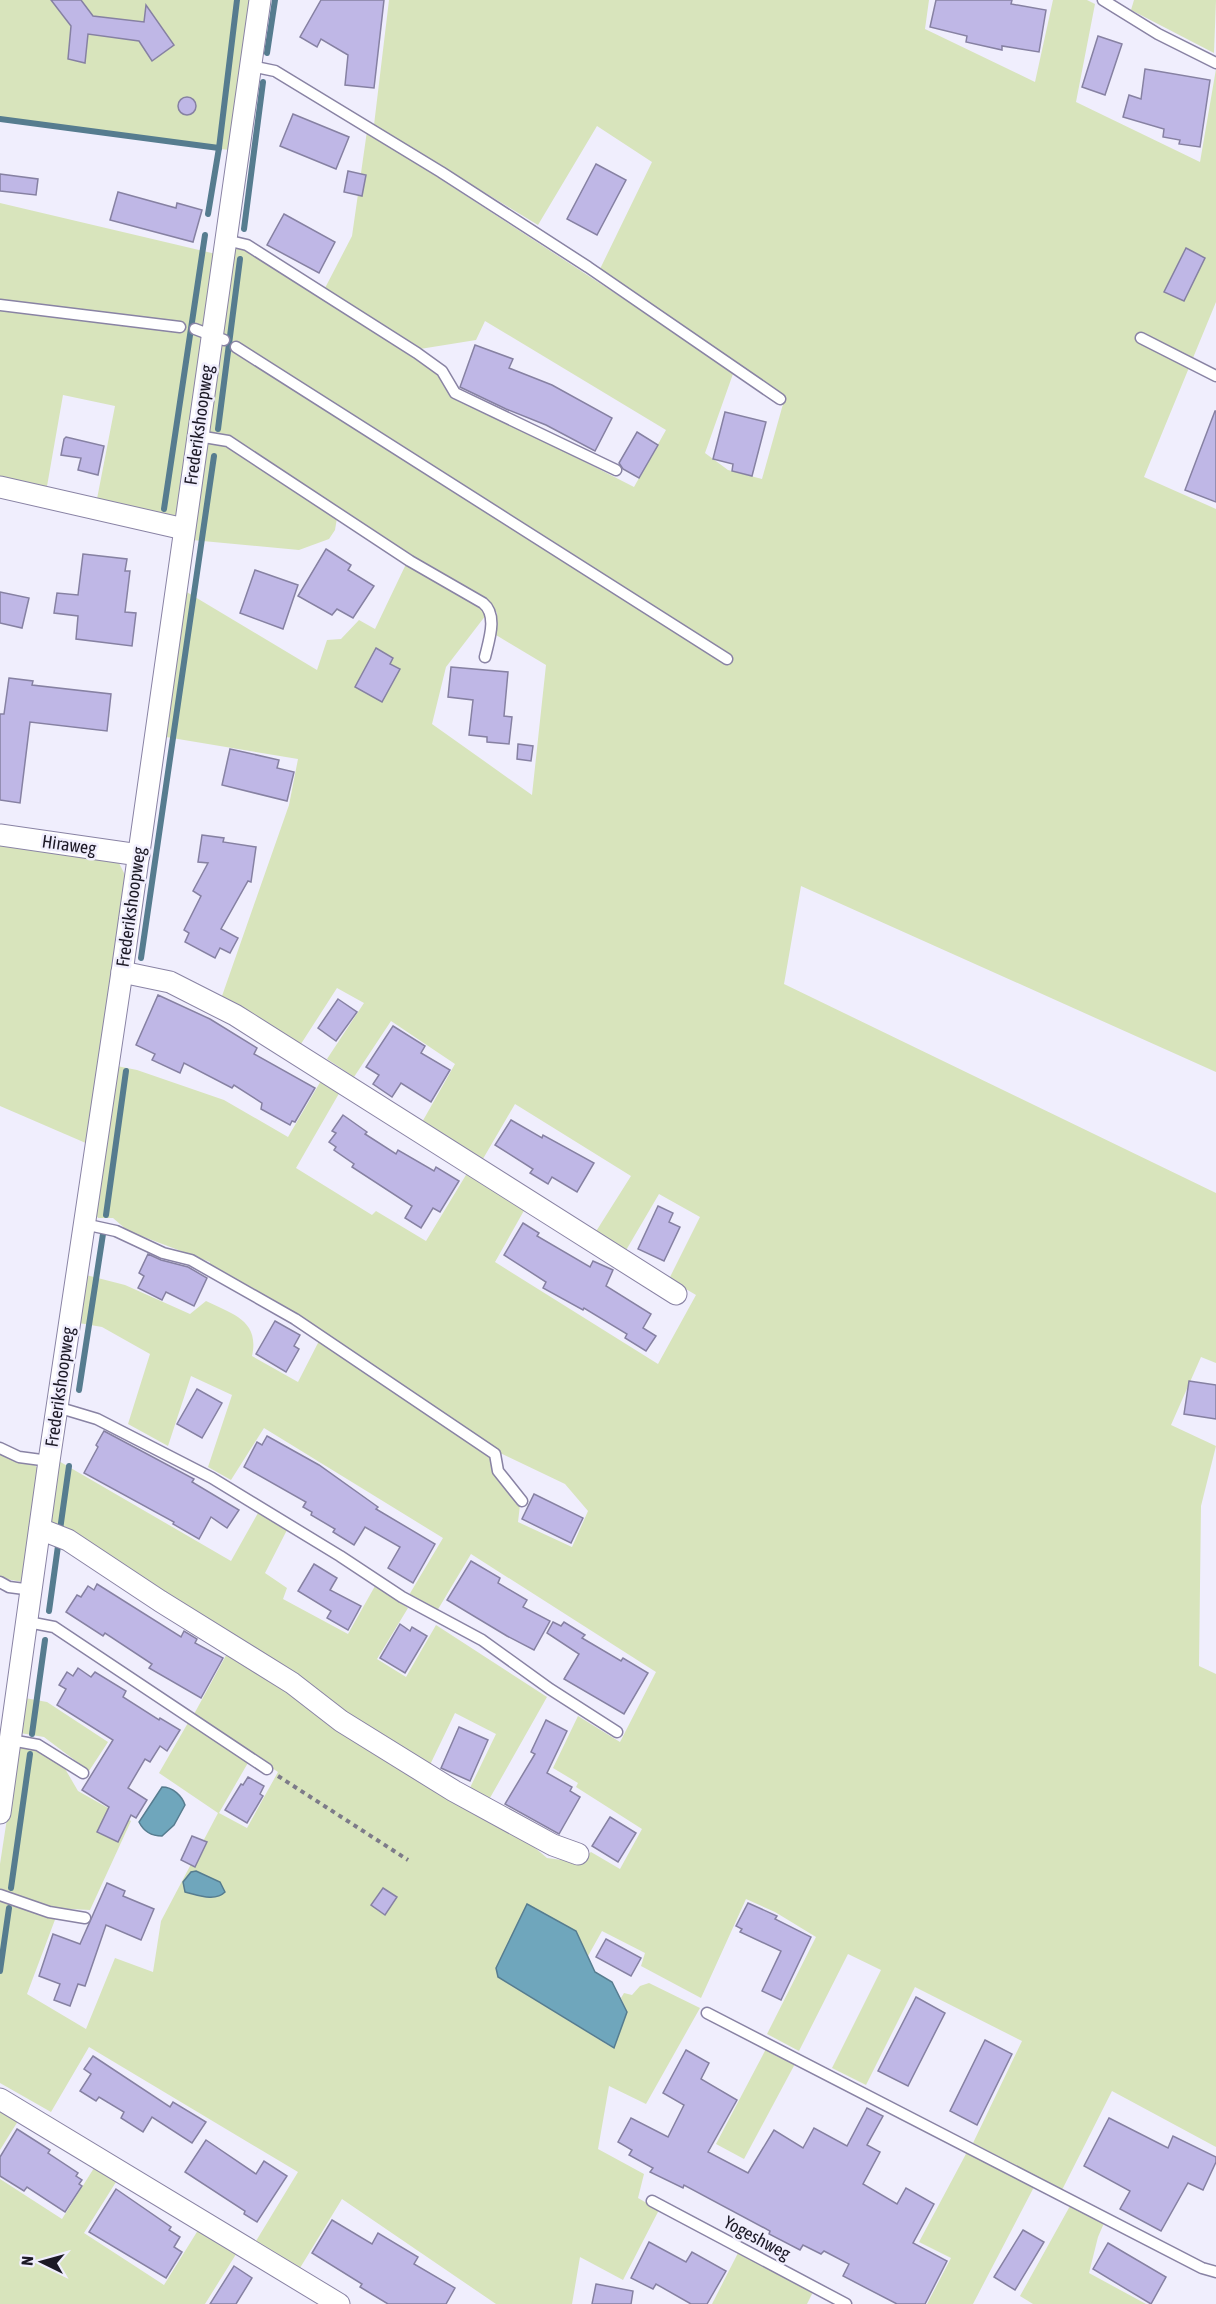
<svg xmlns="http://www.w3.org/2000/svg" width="1216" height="2304" font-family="'Asap Condensed',sans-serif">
<rect width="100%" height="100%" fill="#f0eefd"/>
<g fill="#d8e4bc">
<polygon points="0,0 253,0 229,150 0,120"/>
<path d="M389 0H929L925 29 1035 82 1053 0H1087L1095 4 1076 102 1200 162 1216 69V302L1144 477 1216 509V1072L801 886 784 984 1216 1193V1363L1201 1357 1171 1425 1216 1446 1201 1506 1199 1666 1216 1674V2147L1112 2091 1062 2190 973 2143 1022 2041 915 1987 866 2085 832 2068 881 1970 848 1954 799 2051 767 2034 816 1937 775 1912 746 1899 701 1998 641 1966 645 1953 602 1931 588 1956 576 1931 527 1904 496 1968 498 1977 613 2048 627 2012 621 1998 624 1993 632 1995 640 1986 649 1983 700 2008 646 2104 609 2086 598 2149 644 2174 638 2198 659 2210 623 2280 580 2257 572 2304H496L342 2199 300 2268 256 2241 298 2172 89 2047 51 2112 0 2083V1899L56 1917 27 1994 86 2029 115 1958 153 1972 161 1921 218 1813 159 1773 189 1721 249 1761 219 1813 247 1828 278 1772 193 1716 230 1648 508 1825 547 1858 577 1862 591 1852 620 1869 642 1829 576 1787 578 1783 553 1768 578 1716 620 1742 656 1672 471 1554 437 1611 409 1595 443 1538 264 1428 231 1480 208 1467 232 1395 191 1376 168 1446 128 1424 150 1354 102 1327 79 1323 86 1275 125 1285 190 1314 206 1301C232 1314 260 1320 252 1356L298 1382 320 1339 493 1456 520 1505 518 1522 572 1547 588 1511 565 1484 496 1451 209 1268 210 1262 128 1231 113 1218H98L94 1212 117 1066 137 1070 224 1100 288 1137 322 1079 341 1090 296 1168 372 1215 376 1211 426 1241 469 1170 526 1207 495 1262 658 1364 696 1295 669 1279 700 1217 659 1194 625 1252 595 1233 631 1176 515 1104 480 1164 421 1124 455 1064 391 1021 354 1077 327 1059 364 1003 337 988 299 1047 222 996 289 805 298 759 166 737 185 591 317 670 327 640 341 639 359 620 375 629 407 562 481 607 486 615 446 667 432 724 532 795 546 665 496 635 497 613 489 602 412 558 228 435 208 432 232 250 237 246 245 248 441 376 454 395 634 487 666 430 485 321 476 340 420 349 324 290 352 236 367 131 734 371 705 453 728 470 762 479 785 397 600 269 652 162 597 126 538 225 374 125Z"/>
<polygon points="1134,0 1216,0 1214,53 1131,10"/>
<polygon points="0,203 216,254 178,514 170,518 96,504 115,406 63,395 46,492 0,483"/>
<polygon points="206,441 227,444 337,518 335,530 329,539 299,550 192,540"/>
<polygon points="0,844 112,860 119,863 126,877 88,1144 0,1106"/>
<polygon points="0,1451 34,1464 39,1470 23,1582 0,1578"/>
<polygon points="57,1460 231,1561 258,1513 287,1530 265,1573 287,1588 283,1599 348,1634 375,1586 408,1608 377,1659 406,1677 436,1625 547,1697 486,1805 467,1794 496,1734 455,1713 427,1771 50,1526"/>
<polygon points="25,1698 47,1702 108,1742 89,1771 44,1737 20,1733"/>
<polygon points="18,1747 35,1750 64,1767 78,1791 131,1821 90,1910 52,1908 0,1890 0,1864"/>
<polygon points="767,2047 796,2062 744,2159 716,2144"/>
<polygon points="0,2099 23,2113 0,2150"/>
<polygon points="967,2152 1034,2187 973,2304 927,2304 951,2258 919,2242"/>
<polygon points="99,2160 121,2174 84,2233 164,2285 200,2227 238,2251 205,2304 0,2304 0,2179 62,2219"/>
<polygon points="1070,2206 1104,2223 1098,2237 1089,2273 1146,2304 1033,2304 1020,2296"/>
<polygon points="739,2251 814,2290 807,2304 712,2304"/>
</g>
<g fill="#6fa6bc" stroke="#567c8f" stroke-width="1.5">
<path d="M162 1787C173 1787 182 1796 185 1805L174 1825 162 1836C151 1836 144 1832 139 1822Z"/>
<path d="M196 1871 220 1882 225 1892C215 1902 198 1895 185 1892L183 1882 191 1872Z"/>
<polygon points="527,1904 576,1931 595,1972 612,1982 627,2012 614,2048 498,1977 496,1968"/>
</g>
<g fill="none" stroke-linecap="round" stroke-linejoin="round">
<g stroke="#567c8f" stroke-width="6">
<polyline points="267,53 275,0"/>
<polyline points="0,119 219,148"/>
<polyline points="208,214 219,148 237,0"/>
<polyline points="244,229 263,82"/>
<polyline points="218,429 240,259"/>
<polyline points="164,509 205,235"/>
<polyline points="141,958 214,456"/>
<polyline points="106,1215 126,1071"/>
<polyline points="79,1390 103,1234"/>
<polyline points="60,1530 69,1466"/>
<polyline points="49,1611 58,1546"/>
<polyline points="32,1734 45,1640"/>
<polyline points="11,1888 30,1754"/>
<polyline points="0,1971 9,1908"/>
</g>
</g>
<g fill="#bfb7e6" stroke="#8681a2" stroke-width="1.5">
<polygon points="51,0 81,0 93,16 144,22 146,5 174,45 152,61 139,41 88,34 85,63 68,59 71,26"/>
<polygon points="321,0 384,0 374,88 345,85 348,55 321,39 317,47 300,37"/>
<polygon points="936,0 1012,0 1011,4 1046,10 1039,52 1002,46 1002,50 966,42 967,36 930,27"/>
<polygon points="1098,36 1122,44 1105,95 1082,87"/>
<polygon points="1145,69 1210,80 1200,147 1179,144 1180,140 1163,137 1164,129 1123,117 1129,95 1141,99"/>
<circle cx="187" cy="106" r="9"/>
<polygon points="293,114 349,137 336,169 280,146"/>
<polygon points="596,164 626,180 597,235 567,219"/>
<polygon points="348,171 366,175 362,196 344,192"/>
<polygon points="0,174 38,179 36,195 0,191"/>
<polygon points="118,192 176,208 177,203 202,210 193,242 110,220"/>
<polygon points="284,214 335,242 319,273 267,245"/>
<polygon points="1186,248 1205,258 1184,301 1164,292"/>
<polygon points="475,345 513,359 509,368 552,385 612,418 595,451 546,425 506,409 460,387"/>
<polygon points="1215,411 1216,411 1216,502 1185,490"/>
<polygon points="725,412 766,422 752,476 732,471 733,464 713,459"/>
<polygon points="637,432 658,445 639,478 623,469 619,463"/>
<polygon points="66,437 104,446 98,475 78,470 81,458 61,455 64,439"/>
<polygon points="326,549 351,565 348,570 374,586 353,618 337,609 332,615 298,596"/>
<polygon points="83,554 127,559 125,571 130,571 125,612 136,613 132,646 76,639 78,616 54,613 57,593 78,595"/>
<polygon points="255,570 298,585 283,629 240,613"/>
<polygon points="0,592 29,598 22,628 0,623"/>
<polygon points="376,648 393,658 390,664 400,669 382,702 355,687"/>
<polygon points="451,667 508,672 504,716 512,717 509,744 487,742 487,737 469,735 473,700 448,697"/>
<polygon points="9,678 33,681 32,685 111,694 107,731 30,722 20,803 0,800 0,714 4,714"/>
<polygon points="518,744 533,746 531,761 517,759"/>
<polygon points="230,749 279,760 277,768 294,772 287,801 222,785"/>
<polygon points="202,835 224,838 223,842 256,847 251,882 248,881 221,929 238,938 230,953 220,948 215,958 185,942 189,933 184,930 201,896 193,891 208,863 198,862"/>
<polygon points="158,995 210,1019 257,1048 254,1054 315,1088 295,1122 292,1121 290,1125 261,1109 262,1103 234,1085 232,1088 184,1063 180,1073 152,1060 155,1054 136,1045"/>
<polygon points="338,999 357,1012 336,1041 318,1028"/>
<polygon points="393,1026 425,1046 421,1053 450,1070 431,1102 401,1083 392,1097 373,1084 379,1075 366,1067"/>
<polygon points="343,1115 367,1132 365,1134 396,1154 398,1150 434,1171 436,1167 459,1181 440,1212 433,1208 421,1228 405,1218 412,1206 352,1167 354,1164 334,1150 336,1147 329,1142 336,1133 332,1131"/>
<polygon points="511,1120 542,1138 543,1135 594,1163 577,1192 552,1177 548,1184 530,1173 533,1169 495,1145"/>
<polygon points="658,1206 673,1213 669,1222 680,1227 664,1261 638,1249"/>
<polygon points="523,1223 539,1233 537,1236 590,1267 593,1261 613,1270 606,1286 651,1314 643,1328 656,1336 646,1351 625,1338 627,1334 584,1308 583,1310 543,1288 546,1282 504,1255"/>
<polygon points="148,1254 161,1260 188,1267 207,1278 194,1306 166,1292 162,1300 138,1288 144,1276 139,1273"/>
<polygon points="275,1321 300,1335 294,1346 299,1349 286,1372 256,1354"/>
<polygon points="1189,1381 1216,1385 1216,1419 1184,1414"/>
<polygon points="197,1389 222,1403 202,1438 177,1424"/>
<polygon points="104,1431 194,1479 192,1482 239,1510 227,1528 211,1517 199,1539 173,1524 174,1522 84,1473 98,1447 96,1445"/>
<polygon points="267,1436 319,1465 378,1507 376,1509 435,1544 413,1583 388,1568 400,1547 365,1527 354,1545 333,1532 335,1529 311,1515 312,1512 303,1507 306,1502 244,1467 257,1442 262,1445"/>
<polygon points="534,1494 583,1518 571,1543 522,1519"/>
<polygon points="471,1561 500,1578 498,1583 527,1600 523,1607 550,1621 534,1650 507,1636 447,1600"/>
<polygon points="314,1564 337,1578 330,1590 361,1606 348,1630 327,1618 331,1611 298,1591"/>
<polygon points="97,1584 181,1637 184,1631 197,1639 195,1643 223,1658 201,1698 149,1668 152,1664 105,1633 103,1636 66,1612 77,1595 81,1597 88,1586 94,1590"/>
<polygon points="553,1622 561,1626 564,1622 585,1635 582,1638 621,1661 623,1658 648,1673 624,1714 564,1679 579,1654 547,1633"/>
<polygon points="400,1624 410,1631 412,1627 427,1636 405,1673 380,1658"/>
<polygon points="78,1668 91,1677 95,1672 126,1691 123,1697 159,1720 160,1718 180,1730 167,1751 160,1746 150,1762 145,1759 128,1788 147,1800 136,1818 131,1815 118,1842 97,1832 109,1807 82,1790 113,1740 57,1705 66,1689 59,1685 67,1672 73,1676"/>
<polygon points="546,1720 567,1731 547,1773 572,1787 570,1791 580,1797 559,1834 505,1804 535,1754 531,1752"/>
<polygon points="459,1727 488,1740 470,1781 441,1768"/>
<polygon points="248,1777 264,1786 260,1794 263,1796 247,1823 225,1810 241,1784 243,1785"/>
<polygon points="610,1817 636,1833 618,1862 592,1846"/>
<polygon points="192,1836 207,1842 195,1867 181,1860"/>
<polygon points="107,1883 125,1891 123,1896 154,1909 141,1940 106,1925 85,1986 78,1984 70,2006 54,2000 60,1984 39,1976 53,1934 80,1944"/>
<polygon points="383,1888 397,1897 385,1915 371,1905"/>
<polygon points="748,1903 777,1916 775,1919 811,1937 781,2000 762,1991 781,1951 740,1932 742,1929 736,1926"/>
<polygon points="606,1939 641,1958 631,1976 596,1957"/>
<polygon points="916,1997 945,2013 908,2086 878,2071"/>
<polygon points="985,2040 1012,2054 977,2125 950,2111"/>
<polygon points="686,2050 709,2063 701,2079 737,2100 708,2152 748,2173 774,2130 803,2148 814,2128 847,2146 867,2108 883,2116 867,2145 880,2152 863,2184 897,2204 906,2188 934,2204 913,2243 947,2261 925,2304 897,2304 843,2276 849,2264 824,2251 821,2254 803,2245 800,2250 769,2234 770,2231 684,2185 683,2188 650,2172 653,2168 629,2155 632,2150 618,2142 631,2118 668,2137 684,2105 663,2093"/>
<polygon points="93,2056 170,2107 173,2102 206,2122 192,2143 152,2117 143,2132 121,2118 124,2112 99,2097 96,2101 80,2091 91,2074 84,2069"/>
<polygon points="1109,2118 1168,2148 1173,2136 1216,2157 1216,2162 1203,2190 1188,2183 1161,2231 1120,2209 1130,2191 1084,2166"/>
<polygon points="17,2129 50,2150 48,2153 78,2173 76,2176 82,2180 79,2184 82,2186 65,2212 27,2187 24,2191 0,2176 0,2157"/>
<polygon points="206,2140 256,2174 264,2161 287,2176 257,2222 244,2214 245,2211 185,2172"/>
<polygon points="116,2189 171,2227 169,2230 180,2237 174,2247 182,2252 166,2278 89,2232"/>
<polygon points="332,2220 372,2244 378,2233 418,2257 414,2264 455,2288 446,2304 388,2304 360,2287 362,2284 312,2253"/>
<polygon points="1023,2230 1044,2242 1015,2290 994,2277"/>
<polygon points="649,2242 686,2262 692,2252 726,2271 707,2304 691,2304 656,2284 653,2289 631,2278"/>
<polygon points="1108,2243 1166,2277 1151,2304 1093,2269"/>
<polygon points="234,2266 252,2278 236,2304 210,2304"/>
<polygon points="596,2284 633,2291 631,2304 592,2304"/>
</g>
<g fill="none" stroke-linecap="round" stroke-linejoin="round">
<defs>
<g id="service">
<polyline points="1103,0 1158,34 1216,63"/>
<polyline points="251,66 275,71 441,172 588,267 780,399"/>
<polyline points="226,240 247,245 417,353 442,371 455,393 616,470"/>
<polyline points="0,305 180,327"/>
<polyline points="195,329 224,340"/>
<polyline points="1141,338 1216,376"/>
<polyline points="236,347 727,659"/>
<path d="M198 436 228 441 410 561 483 603C498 615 489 640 485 657"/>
<polyline points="84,1224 116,1231 163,1253 191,1260 295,1319 495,1454 498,1471 522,1501"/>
<polyline points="57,1407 97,1419 212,1478 340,1556 402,1597 482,1640 550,1689 617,1732"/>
<polyline points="0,1448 19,1457 49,1461"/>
<polyline points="0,1582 9,1587 32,1590"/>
<polyline points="28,1622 54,1627 267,1769"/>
<polyline points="11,1740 38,1745 83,1773"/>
<polyline points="0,1895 49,1912 85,1918"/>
<polyline points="707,2013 1202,2268 1216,2272"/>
<polyline points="652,2201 846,2304"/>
</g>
<g id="minor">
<polyline points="0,487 184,529"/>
<polyline points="0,835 139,855"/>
<polyline points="122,972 170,982 235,1015 676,1294"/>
<polyline points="40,1529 68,1540 160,1601 292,1683 341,1721 454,1791 553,1845 578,1854"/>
<polyline points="0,1813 49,1461 122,972 260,0"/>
<polyline points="0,2099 339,2304"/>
</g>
</defs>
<use href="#service" stroke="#8983a4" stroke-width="13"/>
<use href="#minor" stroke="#8983a4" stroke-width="23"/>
<polyline stroke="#7d7b89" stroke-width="4" stroke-dasharray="4.5 4.5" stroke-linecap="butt" points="278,1776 408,1860"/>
<use href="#service" stroke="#fff" stroke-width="10"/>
<use href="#minor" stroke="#fff" stroke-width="21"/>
</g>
<g text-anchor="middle" stroke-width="5" stroke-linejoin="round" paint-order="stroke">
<g font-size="18" fill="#1c1926" stroke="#f0eefd">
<text transform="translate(199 425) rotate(-82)" y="6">Frederikshoopweg</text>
<text transform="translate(69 845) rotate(8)" y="6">Hiraweg</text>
<text transform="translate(131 907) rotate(-82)" y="6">Frederikshoopweg</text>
<text transform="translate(60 1387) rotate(-82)" y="6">Frederikshoopweg</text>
<text transform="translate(757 2238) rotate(28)" y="6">Yogeshweg</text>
</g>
</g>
<g transform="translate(42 2262) rotate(275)" stroke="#f0eefd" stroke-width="4.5" paint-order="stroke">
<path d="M0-4.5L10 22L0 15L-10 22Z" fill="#1c1926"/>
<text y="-9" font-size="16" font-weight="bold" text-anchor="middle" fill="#1c1926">N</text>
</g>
</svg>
